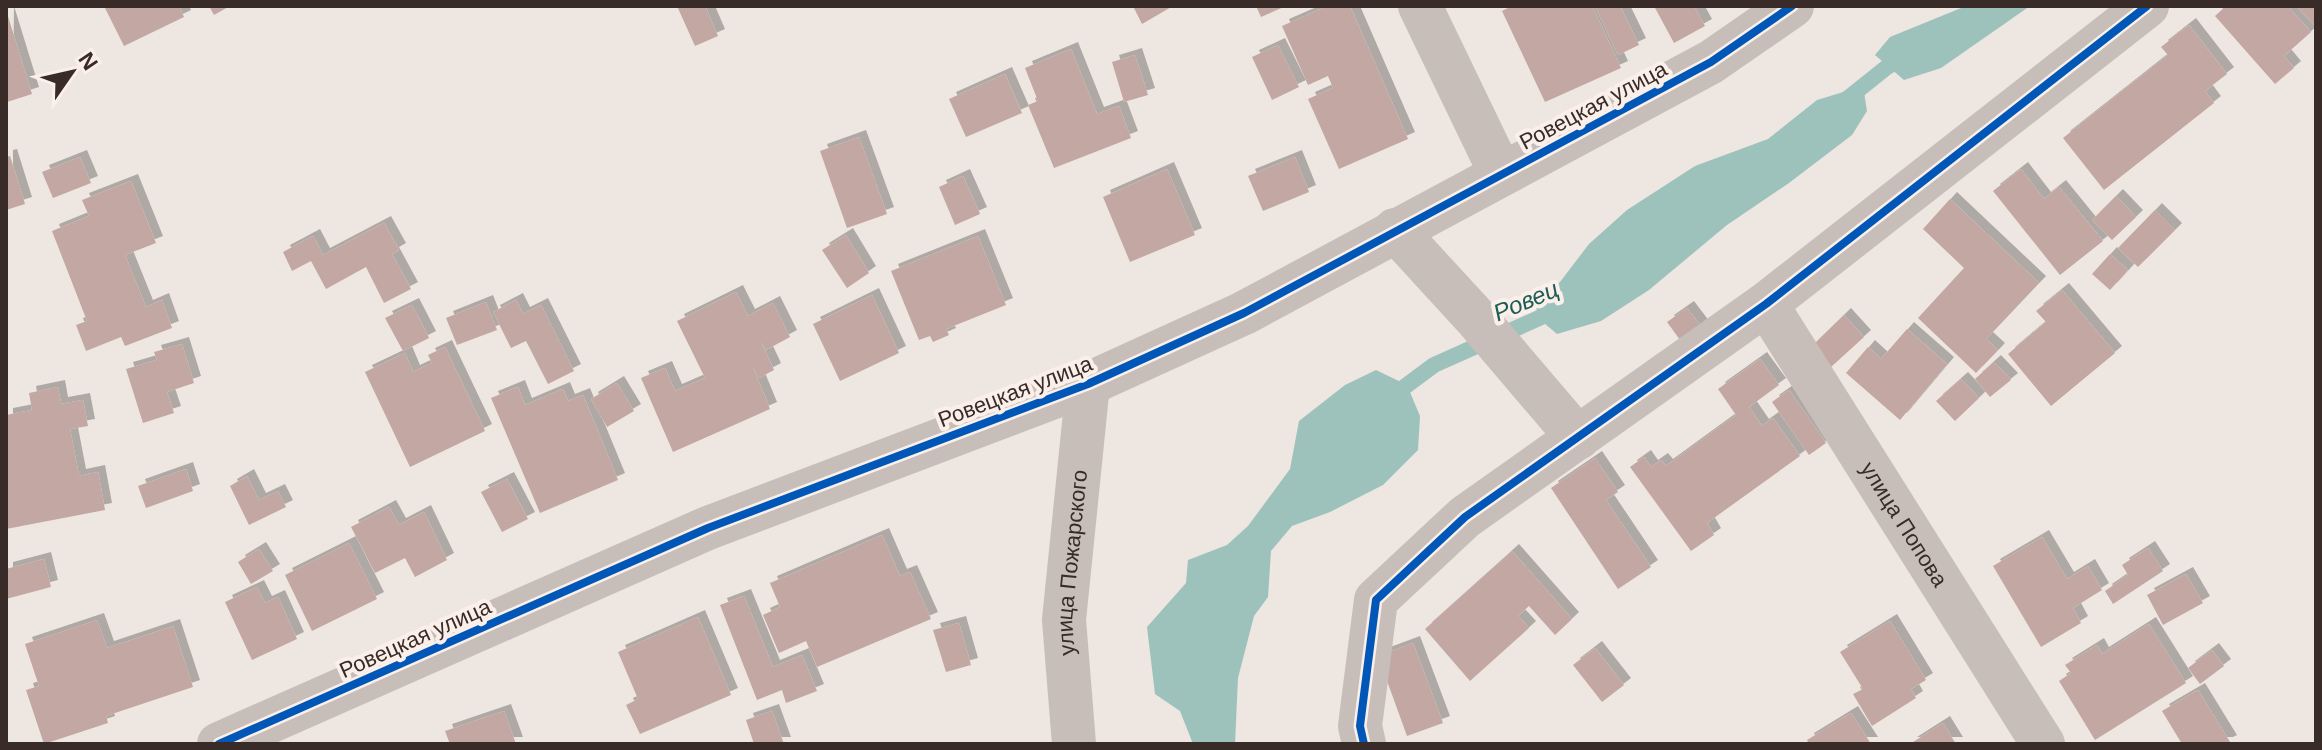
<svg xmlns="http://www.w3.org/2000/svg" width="2322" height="750" font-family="Helvetica,sans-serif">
<defs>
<filter id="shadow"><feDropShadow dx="7" dy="-7" stdDeviation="0" flood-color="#0004"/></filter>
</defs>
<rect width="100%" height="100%" fill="#eee6e1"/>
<g fill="#9dc2bc">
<polygon points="1966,6 2030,6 1941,68 1904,80 1875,55 1890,37"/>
<polygon points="1863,86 1867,111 1852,135 1789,183 1727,225 1649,290 1601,321 1557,334 1538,318 1535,300 1560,282 1589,244 1627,210 1695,166 1768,139 1817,100"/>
<polygon points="1376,370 1407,385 1420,416 1418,450 1383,485 1330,512 1292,526 1271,551 1268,597 1254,616 1238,678 1235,744 1193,744 1180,711 1155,694 1147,627 1186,583 1188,560 1227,545 1248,526 1290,469 1299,421 1345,385"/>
</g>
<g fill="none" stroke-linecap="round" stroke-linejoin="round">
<g stroke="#9dc2bc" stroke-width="16">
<polyline points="1847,99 1887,67 1906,57"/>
<polyline points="1391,397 1434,365 1557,310"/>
</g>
</g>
<g fill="#c2a7a2" filter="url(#shadow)">
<polygon points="104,6 179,6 184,17 124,46"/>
<polygon points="209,6 230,6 214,15"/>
<polygon points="677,6 705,6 718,36 695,46"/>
<polygon points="1133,6 1173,6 1142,24"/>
<polygon points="1256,6 1286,6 1261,17"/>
<polygon points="1328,6 1350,6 1408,139 1339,169 1308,99 1333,88 1328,76 1308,85 1282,26"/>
<polygon points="1512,6 1592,6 1621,68 1545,102 1502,11"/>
<polygon points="1595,6 1620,6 1639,45 1618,55"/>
<polygon points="1654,6 1694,6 1705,26 1674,43"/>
<polygon points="2226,6 2293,6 2290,9 2311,32 2284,56 2294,68 2275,84 2215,16"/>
<polygon points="2300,6 2316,6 2316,27 2298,8"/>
<polygon points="7,13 32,94 7,102 6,98"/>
<polygon points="2189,25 2227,74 2205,91 2214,103 2104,190 2063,138 2168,55 2161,47"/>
<polygon points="1278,45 1299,87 1272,100 1252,57"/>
<polygon points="1071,49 1097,114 1119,106 1131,138 1054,168 1028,105 1038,101 1025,68"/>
<polygon points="1135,55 1148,95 1124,102 1112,62"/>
<polygon points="1005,74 1022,113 966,137 949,99"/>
<polygon points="859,137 887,214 847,228 820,151"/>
<polygon points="10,156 25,204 6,210 6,157"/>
<polygon points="80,157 91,183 53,198 42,172"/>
<polygon points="1295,157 1309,192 1263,211 1248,176"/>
<polygon points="1167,169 1195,235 1130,262 1103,197"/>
<polygon points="2021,169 2044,199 2059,187 2103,241 2060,275 1993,191"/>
<polygon points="963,176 980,214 955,225 939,187"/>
<polygon points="131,181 156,243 125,255 146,307 162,300 172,328 125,346 121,337 86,351 76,325 87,321 52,231 89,216 82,200"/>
<polygon points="2116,196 2136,217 2112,240 2092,220"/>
<polygon points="1950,199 2039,283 1986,339 1998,350 1976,373 1918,318 1964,268 1923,229"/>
<polygon points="2155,210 2175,230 2138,267 2118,248"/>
<polygon points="384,223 399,250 392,254 411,289 384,303 366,267 326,289 311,261 292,271 283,252 313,236 323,255"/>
<polygon points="846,235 869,273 847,288 822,250"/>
<polygon points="978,236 1006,305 946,329 949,335 933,342 930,336 919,340 891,271"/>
<polygon points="2110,254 2128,270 2110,290 2092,274"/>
<polygon points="2062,290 2115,353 2051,406 2008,354 2046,322 2036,311"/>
<polygon points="736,292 748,316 773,303 790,337 766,350 760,340 774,370 759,378 752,365 770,409 673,452 641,378 665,368 675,391 705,378 677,321"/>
<polygon points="872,295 899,353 840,381 813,324"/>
<polygon points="516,300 523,314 541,305 574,371 548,384 526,341 511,348 493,312"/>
<polygon points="486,302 497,330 457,345 446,318"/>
<polygon points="412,305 429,338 403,351 385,318"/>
<polygon points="1687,308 1709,337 1688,351 1667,322"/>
<polygon points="1844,315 1864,337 1831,367 1812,346"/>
<polygon points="1907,329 1947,364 1900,420 1846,373 1868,347 1881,359"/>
<polygon points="182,344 194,383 167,392 174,413 143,423 126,369 157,360 154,352"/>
<polygon points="445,347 485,431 410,467 365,372 405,353 413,372 432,363 428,355"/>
<polygon points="1760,359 1779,385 1749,407 1762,426 1773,418 1800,456 1707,523 1714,535 1691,551 1630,467 1644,457 1651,467 1661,460 1666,466 1736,415 1718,389"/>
<polygon points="1994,362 2011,380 1990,397 1975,379"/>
<polygon points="1961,379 1979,398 1955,421 1936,401"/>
<polygon points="617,383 634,411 607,427 591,399"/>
<polygon points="58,387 61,404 83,400 88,426 70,429 79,476 98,472 105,510 6,529 6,415 32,410 29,393"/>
<polygon points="518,387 525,405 563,389 568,401 583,395 618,480 540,513 491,398"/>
<polygon points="1789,390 1826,443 1809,455 1772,402"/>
<polygon points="1595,458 1618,492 1606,500 1651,567 1618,589 1551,488"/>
<polygon points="186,469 193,491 146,508 138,486"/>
<polygon points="247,476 259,500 278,491 286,507 249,525 230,486"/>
<polygon points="507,479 528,519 502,532 481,492"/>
<polygon points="389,507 399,525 424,512 447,560 415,577 405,558 375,573 351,527"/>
<polygon points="882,535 900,576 910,572 931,619 817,667 806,641 779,653 763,615 780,607 770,583"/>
<polygon points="2042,537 2067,579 2088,566 2102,590 2073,608 2081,623 2041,647 1993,566"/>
<polygon points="349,543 377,599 312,631 285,575"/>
<polygon points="2148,548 2163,571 2113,604 2105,591 2128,575 2122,565"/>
<polygon points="259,549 273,571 251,584 238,562"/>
<polygon points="1512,551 1572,619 1555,635 1529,606 1518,616 1529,628 1470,681 1425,629"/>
<polygon points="44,559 51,587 6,599 6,569"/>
<polygon points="2186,574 2203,603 2163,625 2147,595"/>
<polygon points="257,587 265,603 278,597 297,639 252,660 225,602"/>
<polygon points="744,596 773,667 802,655 817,691 786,703 782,690 757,700 720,605"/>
<polygon points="698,617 731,695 640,734 626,705 638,699 618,652"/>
<polygon points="97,620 107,648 173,626 193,687 106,716 108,723 44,744 26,690 39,686 25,644"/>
<polygon points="1890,621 1926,680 1911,689 1916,698 1872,726 1853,694 1863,689 1840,652"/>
<polygon points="959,623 971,665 946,672 933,630"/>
<polygon points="2149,624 2186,683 2095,740 2059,681 2071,673 2065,665 2097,645 2102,654"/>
<polygon points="1413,643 1443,723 1407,736 1378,656"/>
<polygon points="1595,648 1624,685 1602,702 1573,665"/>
<polygon points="2212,650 2224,666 2200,684 2188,668"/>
<polygon points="2198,690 2230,742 2226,744 2182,744 2162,711"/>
<polygon points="504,711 516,744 450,744 445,731"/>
<polygon points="772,711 784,744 754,744 746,720"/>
<polygon points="1851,713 1871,744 1809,744 1807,740"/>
<polygon points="1943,723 1956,744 1910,744"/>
</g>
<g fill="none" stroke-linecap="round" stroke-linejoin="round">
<g stroke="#c7beba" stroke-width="44">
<polyline points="1420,6 1501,174"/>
<polyline points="1395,230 1474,316 1578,438"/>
<path id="s1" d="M1766 304 2043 744"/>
<polyline points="219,744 708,528 1088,384 1244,313 1711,62 1792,6"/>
<path id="s2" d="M1074 744 1064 620 1088 384"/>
<polyline points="1364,744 1360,726 1376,600 1465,517 1766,304 2147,6"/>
</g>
<defs>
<g id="cycleway">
<polyline points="219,744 708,528 1088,384 1244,313 1711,62 1792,6"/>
<polyline points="1364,744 1360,726 1376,600 1465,517 1766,304 2147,6"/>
</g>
</defs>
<use href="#cycleway" stroke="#fbf0e9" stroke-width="13"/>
<use href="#cycleway" stroke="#0057b8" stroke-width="8"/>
</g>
<g text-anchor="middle" stroke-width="8" stroke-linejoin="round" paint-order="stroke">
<g font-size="22" fill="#382b28" stroke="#fbf0e9">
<text transform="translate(1593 105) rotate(-28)" y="8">Ровецкая улица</text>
<text transform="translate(1015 391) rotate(-21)" y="8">Ровецкая улица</text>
<text dy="8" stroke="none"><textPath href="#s1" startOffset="260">улица Попова</textPath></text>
<text dy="8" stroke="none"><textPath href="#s2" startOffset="182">улица Пожарского</textPath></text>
<text transform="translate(415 638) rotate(-24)" y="8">Ровецкая улица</text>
</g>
<g font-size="24" font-style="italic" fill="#1b5c57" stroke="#fbf0e9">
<text transform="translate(1526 301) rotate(-23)" y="8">Ровец</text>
</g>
</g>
<rect width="2322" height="750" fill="none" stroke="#382b28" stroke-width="16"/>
<g transform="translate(72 72) rotate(56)" stroke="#fbf0e9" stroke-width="6" paint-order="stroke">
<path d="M0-6L14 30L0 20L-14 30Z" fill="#382b28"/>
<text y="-12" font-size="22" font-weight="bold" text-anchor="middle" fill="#382b28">N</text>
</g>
</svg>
